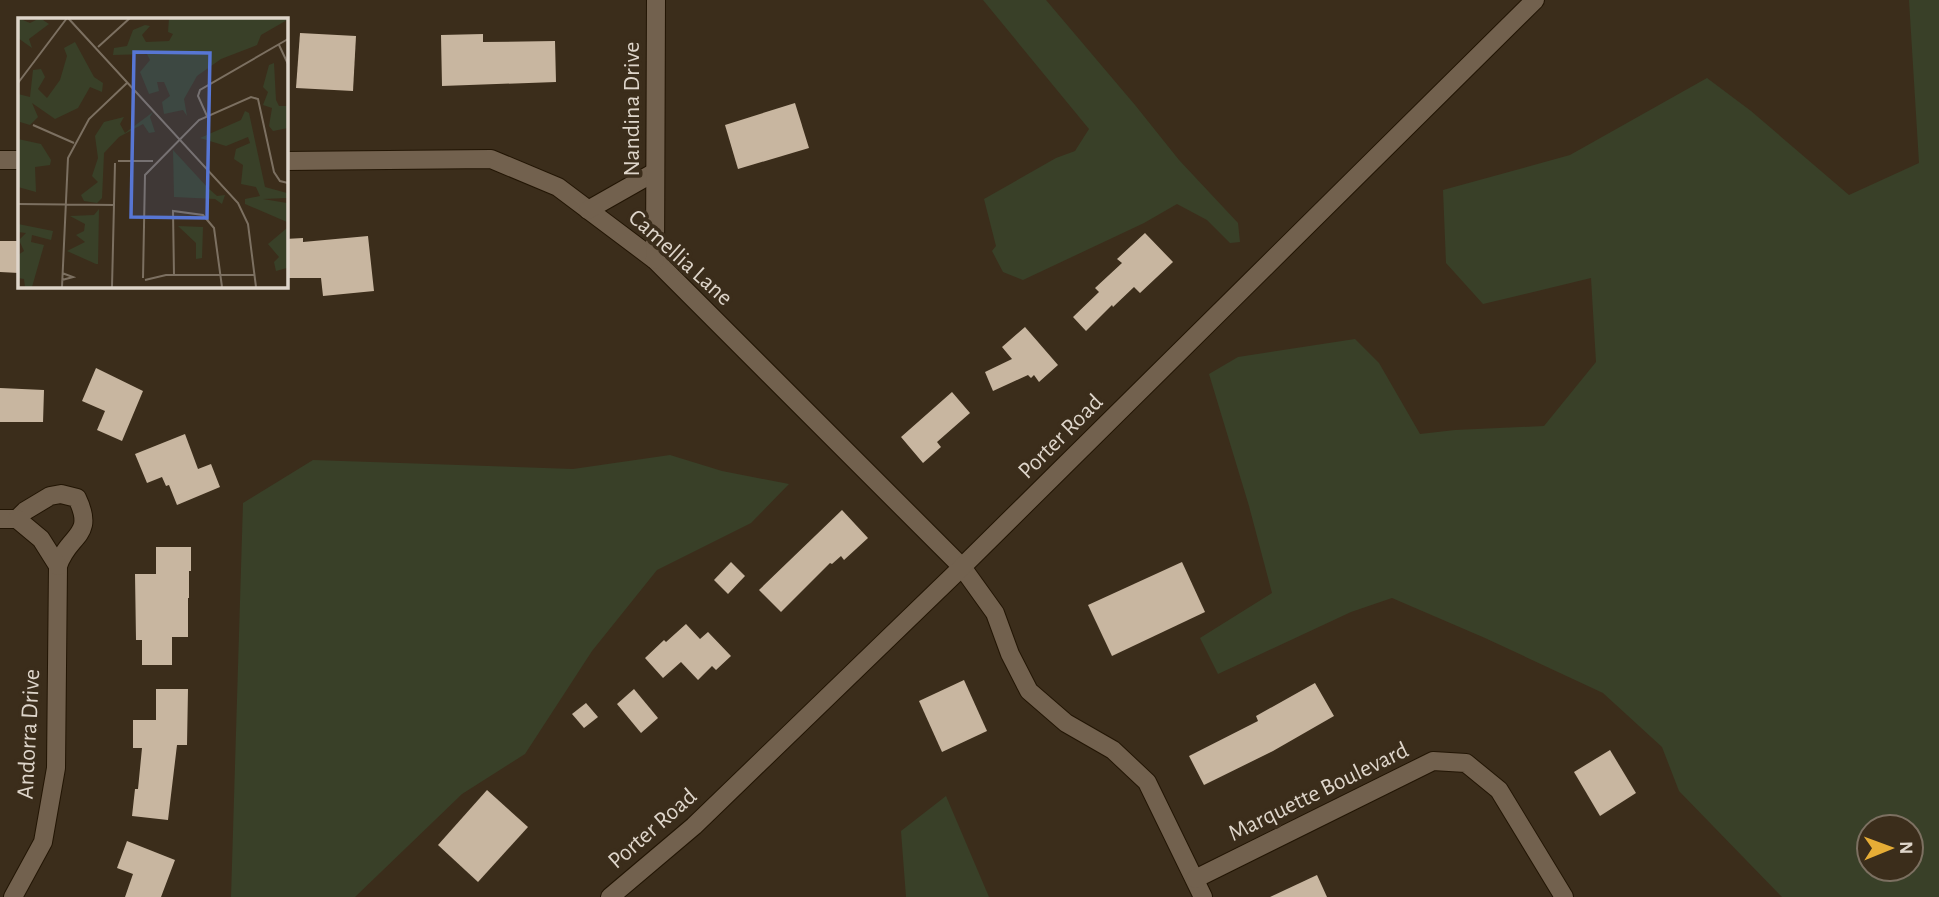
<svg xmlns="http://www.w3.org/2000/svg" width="1939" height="897" font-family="'Alegreya Sans',sans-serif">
<rect width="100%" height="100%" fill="#3b2d1b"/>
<g fill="#394028" fill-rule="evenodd">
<polygon points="983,0 1046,0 1135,105 1179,160 1238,223 1240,242 1230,243 1207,220 1177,204 1144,223 1023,280 1003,272 992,251 996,246 984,199 1056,158 1075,151 1089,129"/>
<path d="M1909 0H1939V897H1782L1679 791 1662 747 1603 693 1485 638 1392 598 1351 612 1218 674 1200 638 1272 593 1249 506 1209 374 1238 357 1355 339 1379 363 1420 434 1455 430 1544 426 1596 362 1591 278 1483 304 1446 263 1443 190 1570 155 1707 78 1751 111 1849 195 1919 163ZM1911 827V869H1869V827Z"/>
<polygon points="670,455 722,471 789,484 751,523 657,570 592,651 525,754 462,794 355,897 231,897 243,503 313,460 573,469"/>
<polygon points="946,796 989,897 906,897 901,831"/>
</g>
<g fill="#c8b6a0">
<polygon points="300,33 356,36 353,91 296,88"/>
<polygon points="483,34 483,42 555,41 556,82 442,86 441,35"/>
<polygon points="795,103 809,148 738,169 725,125"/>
<polygon points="1145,233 1173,262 1140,293 1134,287 1113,307 1112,305 1086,331 1073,317 1099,292 1095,288 1122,263 1117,259"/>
<polygon points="368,236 374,291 323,296 321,278 285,278 285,239 303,238 303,242"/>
<polygon points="0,241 19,241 19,273 0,272"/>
<polygon points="1025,327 1058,365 1039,382 1034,375 1031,378 1028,375 993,391 985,372 1012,359 1002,347"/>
<polygon points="96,368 143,391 122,441 97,430 105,411 82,401"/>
<polygon points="0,388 44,390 43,422 0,422"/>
<polygon points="952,392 970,413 937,442 941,447 923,463 901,437"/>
<polygon points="185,434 198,469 211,464 220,487 177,505 169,485 166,486 162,477 147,483 135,454"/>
<polygon points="842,510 868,538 844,560 841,556 832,564 830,563 781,612 759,590"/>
<polygon points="156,547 191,547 191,571 189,571 189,598 188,598 188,637 172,637 172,665 142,665 142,640 136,640 135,574 156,574"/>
<polygon points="731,562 745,576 728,594 714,580"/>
<polygon points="1182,562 1205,612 1112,656 1088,605"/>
<polygon points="686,624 700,639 708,632 731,656 716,670 712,666 698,680 681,662 663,678 645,658 664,640 666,642"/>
<polygon points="964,680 987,731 942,752 919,701"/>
<polygon points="1315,683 1334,716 1273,751 1204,785 1189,756 1258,721 1256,716"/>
<polygon points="156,689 188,689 187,745 177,745 168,820 132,816 135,789 138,789 142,748 133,748 133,720 156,720"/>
<polygon points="634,689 658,718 641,733 617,704"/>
<polygon points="586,703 598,717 584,728 572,714"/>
<polygon points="1610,750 1636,793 1600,816 1574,772"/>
<polygon points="487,790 528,827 478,882 438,845"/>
<polygon points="127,841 175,860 161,897 125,897 133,874 117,868"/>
<polygon points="1317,875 1327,897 1270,897"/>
</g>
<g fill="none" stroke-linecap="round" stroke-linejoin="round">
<defs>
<g id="street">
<polyline points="0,160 19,160"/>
<polyline points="285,161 491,159 558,187 655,260 962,567 995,613 1010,654 1029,691 1066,723 1113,750 1147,782 1203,897"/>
<polyline points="588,210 655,172"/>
<polyline points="655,260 656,0"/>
<path d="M0 519H17L25 511 50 496 61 494 77 498C96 537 68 534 58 566L56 768 43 842 13 897"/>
<polyline points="17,519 41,539 58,566"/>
<polyline points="1195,879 1433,761 1466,763 1499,790 1564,897"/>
</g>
<polyline id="secondary" points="610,897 694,826 962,567 1535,0"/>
</defs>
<use href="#street" stroke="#221504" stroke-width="20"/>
<use href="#secondary" stroke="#221504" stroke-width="20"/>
<use href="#street" stroke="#72614e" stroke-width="18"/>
<use href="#secondary" stroke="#72614e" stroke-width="18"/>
</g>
<g text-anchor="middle" stroke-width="7" stroke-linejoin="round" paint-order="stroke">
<g font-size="24" fill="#ded5ca" stroke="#3b2d1b">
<text transform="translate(631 109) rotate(-90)" y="8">Nandina Drive</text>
<text transform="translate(681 257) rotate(42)" y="8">Camellia Lane</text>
<text transform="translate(1060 436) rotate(-45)" y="8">Porter Road</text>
<text transform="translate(28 734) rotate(-87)" y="8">Andorra Drive</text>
<text transform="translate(1318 791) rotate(-26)" y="8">Marquette Boulevard</text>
<text transform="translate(652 828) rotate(-41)" y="8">Porter Road</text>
</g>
</g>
<g transform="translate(18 18)">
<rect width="270" height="270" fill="#3b2d1b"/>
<path d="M0 0 12 5 22 0 31 6 11 21 14 30 0 20ZM151 0H263L269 2 243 17 239 27 203 41 179 58 166 81 169 98 165 92 146 96 144 84 152 78 146 64H139L141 73 131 76 122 54 132 42 129 36 95 37 96 30 109 28 115 12 127 7 132 8 124 17 128 24 151 23 155 16 150 14ZM57 24 76 59 85 65 84 74 72 69 60 90 37 101 14 85 20 99 12 107 2 104 0 76 12 79 15 52 23 51 27 59 20 71 29 80 42 62 49 38 46 30ZM256 45 258 82 261 88H269L270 110 255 113 251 108 254 90 245 87 250 74 245 69 251 47ZM227 93 231 95 247 169 269 175V180L245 181 269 185V204L227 186V181L242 178 238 169 223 166 225 147 216 141 218 131 232 125 230 119 208 128 182 120 223 102ZM135 94 132 99 137 114 131 115 125 106 101 119 86 135 84 180 79 185 66 183 63 177 80 164 74 158 80 140 77 118 86 104 106 99 102 106 107 115ZM0 121 23 126 33 142 32 147 17 149 18 174 0 169ZM155 132 190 170 199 178 207 177 204 186 197 181 156 179ZM81 191 80 246H78L49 233 67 224 58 217 66 213 67 206 52 198 76 197ZM0 206 35 213 33 222 14 217 13 224 26 227 14 269H7L6 261 0 260V237L6 233 1 222 8 215 0 214ZM160 208 185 209 184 240 178 241V225ZM269 210V250L258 253 256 244 261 239 250 226Z" fill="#394028"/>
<path fill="none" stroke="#7c7061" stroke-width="2" d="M50 0 220 185 230 206 238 269M261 27 270 46M80 29 112 0M270 51V72M0 65 49 0M189 98 180 78 182 72 270 21M15 107 56 125M100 143H135M0 186 96 187M156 257 155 193 185 197 196 210 204 269M125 260 127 157 181 102 233 79 240 81 256 154 262 163 270 165M44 262 55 259 44 255M127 262 148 257H236M44 269 50 140 71 101 110 64M94 269 97 145"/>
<path fill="#5776d4" fill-opacity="0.15" stroke="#5776d4" stroke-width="3.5" d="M116 34 192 35 189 200 113 199Z"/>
<rect width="270" height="270" fill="none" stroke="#ded5ca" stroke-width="3.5"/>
</g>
<g transform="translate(1890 848) rotate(89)"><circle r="33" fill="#3b2d1b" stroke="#7c7061" stroke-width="2"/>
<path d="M0-5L12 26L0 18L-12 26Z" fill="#e6ad36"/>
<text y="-10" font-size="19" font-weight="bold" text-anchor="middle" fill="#ded5ca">N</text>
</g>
</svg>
